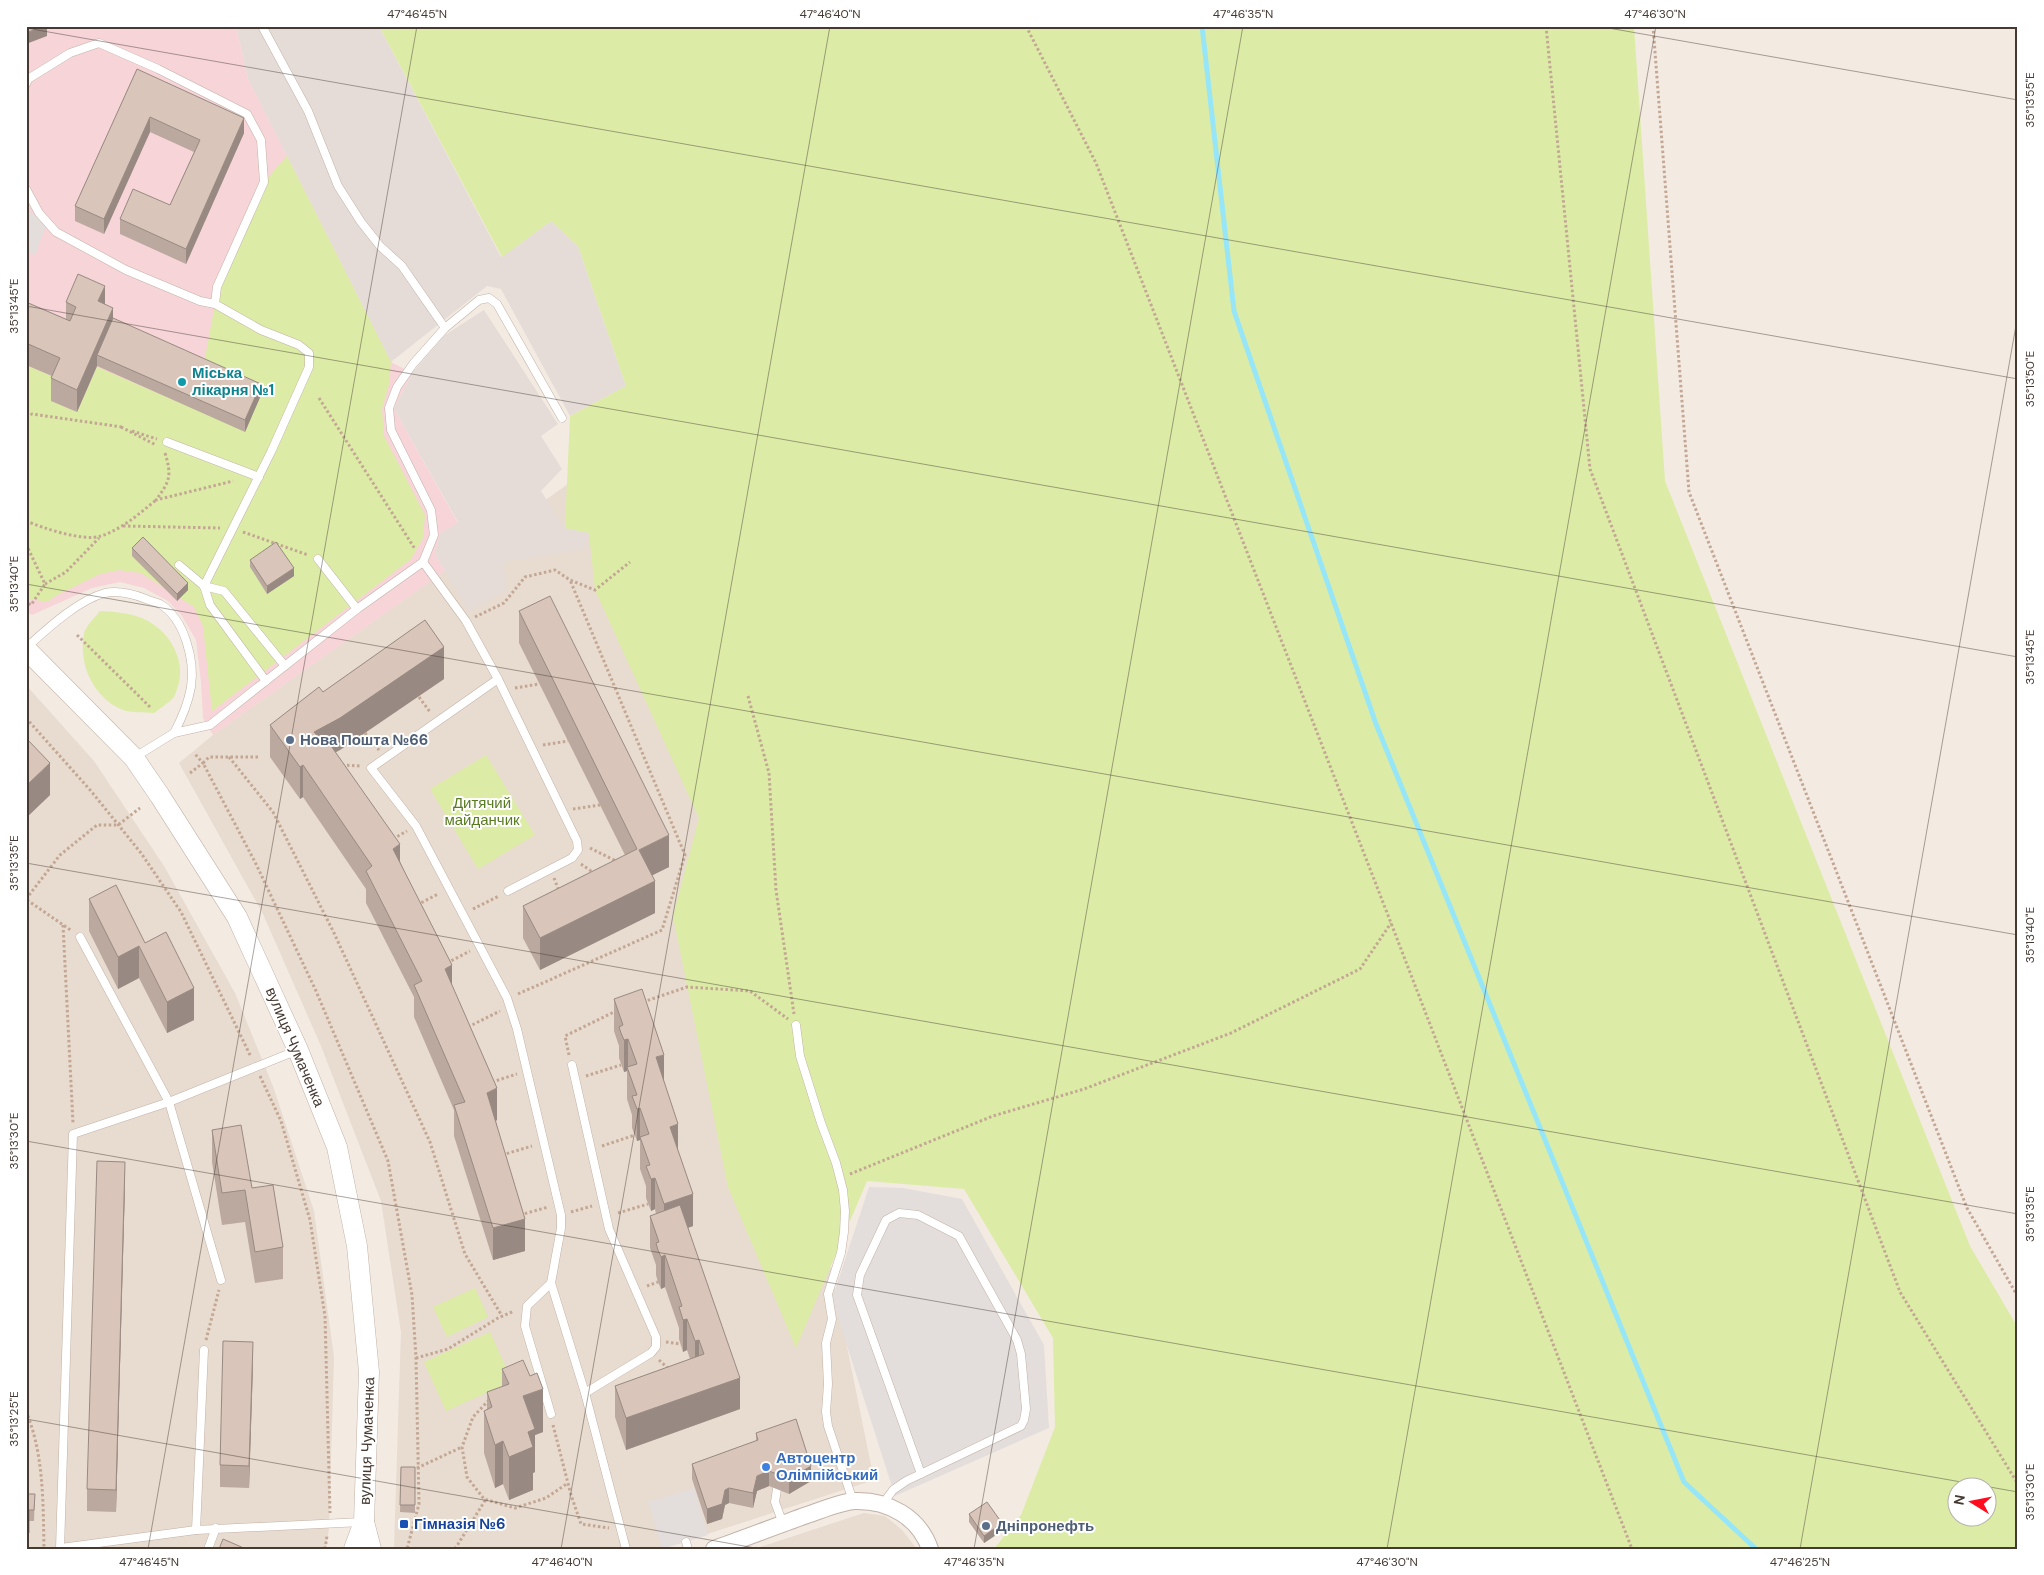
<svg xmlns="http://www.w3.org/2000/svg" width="2044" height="1575" font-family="'DM Sans',sans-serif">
<rect width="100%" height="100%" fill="#f3eae2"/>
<g fill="#e8dbcf">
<polygon points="609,455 744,840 874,1480 661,1549 394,1549 401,1332 381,1201 321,1046 263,914 179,763 213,735"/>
<polygon points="26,685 94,761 164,866 235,993 274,1089 314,1211 334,1357 329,1528 326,1549 26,1549"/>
<polygon points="864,1513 885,1516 902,1530 917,1549 754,1549"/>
</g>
<g fill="#e5dcd8">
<polygon points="236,26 379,26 501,257 551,221 578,246 626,386 570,416 501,289 487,286 391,362 248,79"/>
<polygon points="484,310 558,424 541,436 562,469 541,491 565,528 589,533 586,549 503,562 507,589 469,612 435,554 440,533 458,522 394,409 412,373 445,335"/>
</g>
<polygon fill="#f6d4d7" points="26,26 236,26 248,79 391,362 412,373 394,409 458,523 440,533 435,554 445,571 213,735 203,718 201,682 196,640 182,616 168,601 144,588 120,582 92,588 32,615 26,612"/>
<g fill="#dceca6" fill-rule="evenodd">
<path d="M379 26H1634L1665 481 1970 1246 2018 1328V1549H994L1021 1515 1055 1427 1053 1338 964 1189 867 1181 796 1348 728 1187 673 916 699 818 595 590 589 533 565 528 570 416 626 386 578 246 551 221 502 257ZM1956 1488H1986V1518H1956Z"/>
<polygon points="287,156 391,362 389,384 382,409 384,436 425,515 423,538 411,559 212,711 203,626 194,607 141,573 119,570 100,574 57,595 47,602 26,598 26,365 60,380 51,401 77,412 97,367 245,431 203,369 215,304 243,225 264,182"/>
<path d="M100 611C117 612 133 613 148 621 172 634 187 664 177 689 176 692 175 697 172 699 167 704 159 709 154 713 145 712 131 713 123 710 93 698 78 663 84 633 86 626 95 617 100 611Z"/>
<polygon points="486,755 535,835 478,869 430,789"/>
<polygon points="475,1288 488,1317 447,1337 433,1307"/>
<polygon points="490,1332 512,1381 446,1411 424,1362"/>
</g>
<g fill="#e3dedb">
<polygon points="26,209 47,223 35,255 26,252"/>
<polygon points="869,1187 903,1188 962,1199 1044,1345 1049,1428 895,1496 832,1299"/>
<polygon points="694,1488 708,1535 662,1549 648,1502"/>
</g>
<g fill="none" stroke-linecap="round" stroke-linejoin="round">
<polyline stroke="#97e6f7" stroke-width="5" points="1202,26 1234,311 1376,724 1684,1482 1756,1549"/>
<defs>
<g id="service">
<polyline points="262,26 308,111 338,186 361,222 380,246 402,266 445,328"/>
<polyline points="26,84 28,79 70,53 99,43 158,69 247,114 261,140 264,182 217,287 215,304 261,330 299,345 309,353 309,367 271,452 204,586 179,565"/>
<polyline points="26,189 39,213 56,232 126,270 200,301 215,304"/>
<polyline points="167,442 259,477"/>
<polyline points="318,559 357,609"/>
<polyline points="423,562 466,621 498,679"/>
<polyline points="204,586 224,591 285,666"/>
<polyline points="204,586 210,605 266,681"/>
<path d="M27 647C47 629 78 600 105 593 119 590 133 594 146 599 150 601 156 602 160 604 185 619 195 661 191 687 188 704 182 718 174 733"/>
<polyline points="135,757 174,733 210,725 357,609 423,562 434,535 431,510 391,430 389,408 397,387 413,364 445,328 479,300 489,298 497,304 562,418"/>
<polyline points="508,891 572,858 578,850 577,841 498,679 371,768 416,826 507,998 517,1029 561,1215 561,1228 551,1283 585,1393 626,1549"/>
<polyline points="80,937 169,1102 221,1280"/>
<polyline points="796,1025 800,1056 821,1123 836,1163 843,1190 845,1211 844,1232 841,1253 828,1294 832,1319 826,1343 828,1384 826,1412 828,1426 853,1501"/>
<polyline points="572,1065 609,1229 656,1337 656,1347 651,1353 585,1393"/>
<polyline points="551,1414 525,1326 527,1306 551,1283"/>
<polyline points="777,1489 775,1502 783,1524"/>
<polyline points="882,1505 893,1490 906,1481 1021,1426 1024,1420 1026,1409 1021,1354 1017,1340 959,1236 918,1215 899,1213 886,1220 860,1275 857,1295 921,1474"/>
<polyline points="196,1530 204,1350"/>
<polyline points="686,1542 688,1549"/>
<polyline points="61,1548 196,1530 362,1522"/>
<polyline points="60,1549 73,1134 169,1102 298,1050"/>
<polyline points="208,1549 216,1528"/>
</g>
<path id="minor" d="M714 1549C745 1538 776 1526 807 1515 822 1510 840 1502 855 1501 888 1500 919 1517 930 1549"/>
<g id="tertiary">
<polyline points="26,649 134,758 160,796 237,917 298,1050 337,1147 357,1246 369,1372 364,1522 371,1549"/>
<polyline points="354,1549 364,1522"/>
</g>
</defs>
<use href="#service" stroke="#c2b2a7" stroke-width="9"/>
<use href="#minor" stroke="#c2b2a7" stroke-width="18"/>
<use href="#tertiary" stroke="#c2b2a7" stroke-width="21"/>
<g stroke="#c3a794" stroke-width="3" stroke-dasharray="2.5 2.5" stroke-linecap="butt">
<polyline points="1026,26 1096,163 1391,923 1632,1549"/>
<polyline points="1546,26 1590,469 1900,1292 2018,1484"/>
<polyline points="1653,26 1689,492 1967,1208 2018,1297"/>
<polyline points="319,398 415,549"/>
<polyline points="26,417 32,414 122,427"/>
<polyline points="121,427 156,445"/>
<polyline points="132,431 157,439"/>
<path d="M165 453C172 476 170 481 156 500L233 481"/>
<path d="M26 521C43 528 84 542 101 536 122 529 139 514 156 500"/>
<polyline points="123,526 220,528"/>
<polyline points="243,532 308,555"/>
<polyline points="26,544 45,584 31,605 26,602"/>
<polyline points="45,584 66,572 99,538"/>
<polyline points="475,617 504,603 525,577 555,570 570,580 595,590 630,562"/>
<polyline points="77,635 150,707"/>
<polyline points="515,688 539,684"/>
<polyline points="748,696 769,773 776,890 794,1014"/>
<polyline points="419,697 430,712"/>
<polyline points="26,718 91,791 141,853 181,912 251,1057"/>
<polyline points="365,733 379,750"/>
<polyline points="543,745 568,741"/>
<polyline points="229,757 273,812 334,933 430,1142 465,1254 502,1316"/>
<polyline points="258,757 209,757 203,763 256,864 316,991 388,1161 412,1295 416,1358 419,1504 407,1549"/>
<polyline points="342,765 360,766"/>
<polyline points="190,773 203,763 194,753"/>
<polyline points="573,809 600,805"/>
<polyline points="393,839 407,831"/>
<polyline points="590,848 618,862"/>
<polyline points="581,864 594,873"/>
<polyline points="554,878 559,891"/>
<polyline points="26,899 60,855 97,825 118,825 140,808"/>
<polyline points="27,900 72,931"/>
<polyline points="417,905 438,894"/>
<polyline points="473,909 499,896"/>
<polyline points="63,925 73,1123"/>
<polyline points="447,963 470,951"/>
<polyline points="518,994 662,930 685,855 570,580"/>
<polyline points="643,1002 687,987 750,991 788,1019"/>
<polyline points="468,1027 500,1011"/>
<polyline points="569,1055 565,1036 616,1011"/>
<polyline points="260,1076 281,1121 310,1220 325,1316 330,1513"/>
<polyline points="586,1076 621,1065"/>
<polyline points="492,1082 517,1074"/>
<polyline points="602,1146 635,1135"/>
<polyline points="502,1155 532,1146"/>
<polyline points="850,1174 993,1116 1084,1089 1231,1033 1360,969 1391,923"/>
<polyline points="571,1212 592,1206"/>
<polyline points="618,1213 648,1204"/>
<polyline points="520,1215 548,1207"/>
<polyline points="647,1286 658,1282"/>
<polyline points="206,1340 219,1290"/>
<polyline points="666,1342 681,1344"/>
<polyline points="416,1358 448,1349 498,1318 514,1311"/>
<polyline points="659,1360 669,1369"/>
<polyline points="489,1400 473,1417 462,1447 467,1477 484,1499 515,1508 546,1498 568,1483"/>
<path d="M26 1411C44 1455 43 1502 44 1549"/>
<polyline points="553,1425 571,1495 581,1524 609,1528"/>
<polyline points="417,1468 462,1447"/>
<polyline points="325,1549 327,1536"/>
<polyline points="455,1549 486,1499"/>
</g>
<use href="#service" stroke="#fff" stroke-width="8"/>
<use href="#minor" stroke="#fff" stroke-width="16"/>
<use href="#tertiary" stroke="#fff" stroke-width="20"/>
</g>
<g fill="#bba99f">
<polygon points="137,69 244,133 186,264 120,234 120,219 170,205 194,152 150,132 104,234 75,221 75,206"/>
<polygon points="26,302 66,319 66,302 105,304 113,318 261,395 245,432 97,366 77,412 51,401 51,378 52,376 26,365"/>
<polygon points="132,548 188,590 177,601 132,556"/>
<polygon points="250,560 294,576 267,594 250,567"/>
<polygon points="519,611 669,867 652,875 655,913 540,970 523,938 523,906 625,855 519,643"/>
<polygon points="444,679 335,752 400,861 452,987 497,1120 496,1121 525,1251 493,1260 454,1136 454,1110 414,1017 414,997 366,903 366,889 303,797 300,799 270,757 270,725 323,692"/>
<polygon points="26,738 50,795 27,817 26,816"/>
<polygon points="89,899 145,943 194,1020 167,1033 139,978 118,989 89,931"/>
<polygon points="614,999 664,1083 693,1226 688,1228 740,1409 626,1450 615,1417 615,1386 690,1359 687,1350 683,1352 679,1339 679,1328 665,1287 661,1289 658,1282 656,1275 656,1265 650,1248 650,1216 656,1214 655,1209 651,1211 646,1198 646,1186 640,1169 640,1140 637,1141 632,1128 632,1115 627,1099 627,1071 624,1072 619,1058 619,1046 614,1031"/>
<polygon points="212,1130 252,1188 283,1247 283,1279 255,1283 245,1222 222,1225 212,1162"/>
<polygon points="125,1184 116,1512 87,1511 87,1489"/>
<polygon points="253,1364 249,1488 220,1487 220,1465"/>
<polygon points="502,1369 543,1432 535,1435 535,1472 533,1473 533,1490 509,1500 503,1484 495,1488 484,1453 484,1411 487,1409 487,1392 502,1387"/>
<polygon points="756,1433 811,1481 789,1494 769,1486 757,1491 753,1508 729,1503 725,1505 722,1519 707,1524 692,1479 692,1464 756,1441"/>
<polygon points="401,1467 415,1467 415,1513 400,1512"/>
<polygon points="26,1485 28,1494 35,1494 34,1521 29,1521 29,1544 26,1544"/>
<polygon points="969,1514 1002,1531 984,1543 969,1522"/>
</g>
<g fill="#988a82">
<polygon points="44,26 47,26 47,36 26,44 26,33"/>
<polygon points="150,117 150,132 104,234 104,219"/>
<polygon points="244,118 244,133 186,264 186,249"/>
<polygon points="105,286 105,308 98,301"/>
<polygon points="113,308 113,330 97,355 97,366 77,412 77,390"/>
<polygon points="261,384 261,395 245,432 245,420"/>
<polygon points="294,568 294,576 267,594 267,586"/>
<polygon points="188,583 188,590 177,601 177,594"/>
<polygon points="444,647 444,679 340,750 314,764 314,732"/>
<polygon points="50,763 50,795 27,817 27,785"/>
<polygon points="303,765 303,797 300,799 300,767"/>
<polygon points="669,835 669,867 639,882 639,850"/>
<polygon points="400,844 400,876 393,849"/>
<polygon points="655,881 655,913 540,970 540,938"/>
<polygon points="139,946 139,978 118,989 118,957"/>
<polygon points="452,965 452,997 445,969"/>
<polygon points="194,988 194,1020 167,1033 167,1002"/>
<polygon points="628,1039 628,1071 627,1067 627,1071 624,1072 624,1040"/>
<polygon points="664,1055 664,1086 656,1057"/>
<polygon points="497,1088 497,1120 487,1125 487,1093"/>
<polygon points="640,1108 640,1138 640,1137 640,1140 637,1141 637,1109"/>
<polygon points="678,1124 678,1156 670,1127"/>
<polygon points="125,1162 125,1184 116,1512 116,1490"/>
<polygon points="655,1178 655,1209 651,1211 651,1179"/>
<polygon points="693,1194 693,1226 664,1236 664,1204"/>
<polygon points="525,1219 525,1251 493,1260 493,1228"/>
<polygon points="665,1255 665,1287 661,1289 661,1257"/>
<polygon points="687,1319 687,1350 683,1352 683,1320"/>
<polygon points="699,1340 699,1372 695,1373 695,1341"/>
<polygon points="253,1342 253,1364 249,1488 249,1466"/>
<polygon points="740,1378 740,1409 626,1450 626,1418"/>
<polygon points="543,1389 543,1432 535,1435 535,1472 533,1473 533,1490 509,1500 509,1457 523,1396"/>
<polygon points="503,1441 503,1484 495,1488 495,1445"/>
<polygon points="811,1466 811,1481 789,1494 789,1479"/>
<polygon points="769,1471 769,1486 757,1491 753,1508 753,1493 757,1476"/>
<polygon points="729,1488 729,1503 725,1505 722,1519 707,1524 707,1509 725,1490"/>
<polygon points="1002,1523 1002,1531 984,1543 984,1536"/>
</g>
<g fill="#d9c5b9" stroke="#988a82">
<polygon points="26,26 44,26 26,33"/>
<polygon points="137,69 244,118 186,249 120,219 133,189 170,205 200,140 150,117 104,219 75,206"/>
<polygon points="78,274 105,286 98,301 113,308 77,390 51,378 60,358 26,343 26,302 70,321 76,307 66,302"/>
<polygon points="113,318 261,384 245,420 97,355"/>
<polygon points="143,537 188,583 177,594 132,548"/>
<polygon points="276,542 294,568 267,586 250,560"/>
<polygon points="550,596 669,835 639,850 655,881 540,938 523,906 637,849 519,611"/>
<polygon points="425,620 444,647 340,718 314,732 325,745 329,743 400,844 393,849 452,965 445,969 497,1088 487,1093 525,1219 493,1228 454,1105 465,1102 414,985 422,981 366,871 372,866 303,765 300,767 270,725 319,687 323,692"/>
<polygon points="26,738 50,763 27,785 26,784"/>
<polygon points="116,885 145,943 166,932 194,988 167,1002 139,946 118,957 89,899"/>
<polygon points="642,989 664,1055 656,1057 678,1124 670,1127 693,1194 664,1204 655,1178 651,1179 646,1166 650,1165 640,1137 649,1134 640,1108 637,1109 632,1096 637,1095 627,1067 637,1064 628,1039 624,1040 621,1033 619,1027 623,1025 614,999"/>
<polygon points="241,1125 252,1188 273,1185 283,1247 255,1252 245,1190 222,1193 212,1130"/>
<polygon points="97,1161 125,1162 116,1490 87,1489"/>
<polygon points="680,1205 740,1378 626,1418 615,1386 704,1354 699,1340 695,1341 687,1319 683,1320 679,1307 682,1306 665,1255 661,1257 658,1250 656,1243 659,1242 650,1216"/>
<polygon points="223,1341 253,1342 249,1466 220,1465"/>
<polygon points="523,1360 530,1376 537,1373 543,1389 523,1396 535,1429 528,1432 533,1447 509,1457 503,1441 495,1445 484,1411 492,1407 487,1392 509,1384 502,1369"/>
<polygon points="796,1419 811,1466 789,1479 769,1471 757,1476 753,1493 729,1488 725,1490 722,1504 707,1509 692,1464 758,1440 756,1433"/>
<polygon points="401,1467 415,1467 415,1505 400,1505"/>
<polygon points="26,1485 28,1485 28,1494 35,1494 34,1510 29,1510 29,1533 26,1533"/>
<polygon points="987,1502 1002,1523 984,1536 969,1514"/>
<polygon points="223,1539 246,1549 219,1549"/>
</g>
<path fill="none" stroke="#453932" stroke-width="1" stroke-opacity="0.45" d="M1597 26 2018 100M26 28 2018 379M26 306 2018 657M26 584 2018 935M26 863 2018 1214M26 1141 2018 1492M26 1419 761 1549M148 1549 417 26M561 1549 830 26M974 1549 1243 26M1387 1549 1656 26M1800 1549 2018 314"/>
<circle fill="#0f9aa8" stroke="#fff" stroke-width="2" cx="182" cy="382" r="5"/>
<g fill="#5c6f8a" stroke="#fff" stroke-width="2">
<circle cx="290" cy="740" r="5"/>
<circle cx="986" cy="1526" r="5"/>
</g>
<circle fill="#3f7fe0" stroke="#fff" stroke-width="2" cx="766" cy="1467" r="5"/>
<rect fill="#1a4fb4" stroke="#fff" stroke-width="2" x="399" y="1519" width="10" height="10" rx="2.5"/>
<g text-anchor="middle" stroke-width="4" stroke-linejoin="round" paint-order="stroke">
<g font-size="15" font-weight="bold" fill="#0d838f" stroke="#fff" text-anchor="start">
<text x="192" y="378">Міська<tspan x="192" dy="17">лікарня №1</tspan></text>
</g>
<g font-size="15" font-weight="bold" fill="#4e5e75" stroke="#fff" text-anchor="start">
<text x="300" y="745">Нова Пошта №66</text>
<text x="996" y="1531">Дніпронефть</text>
</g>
<g font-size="15" fill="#587c20" stroke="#fff">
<text x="482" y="808">Дитячий<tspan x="482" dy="17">майданчик</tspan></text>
</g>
<g font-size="15" fill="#453932" stroke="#fff">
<text transform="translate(295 1047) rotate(67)" y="5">вулиця Чумаченка</text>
<text transform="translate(367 1441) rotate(-88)" y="5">вулиця Чумаченка</text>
</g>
<g font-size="15" font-weight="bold" fill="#366cbe" stroke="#fff" text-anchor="start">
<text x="776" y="1463">Автоцентр<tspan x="776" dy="17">Олімпійський</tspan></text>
</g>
<g font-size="15" font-weight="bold" fill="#164399" stroke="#fff" text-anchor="start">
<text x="414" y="1529">Гімназія №6</text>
</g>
</g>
<rect width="2044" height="1575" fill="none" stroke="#ffffff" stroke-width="55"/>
<g transform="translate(1972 1502) rotate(280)"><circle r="24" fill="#ffffff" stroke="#b5b0ad"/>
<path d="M0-4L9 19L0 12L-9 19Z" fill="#ff0d1f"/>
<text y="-8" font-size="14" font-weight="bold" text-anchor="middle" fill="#453932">N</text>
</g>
<rect x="28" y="28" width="1988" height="1520" fill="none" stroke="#453932" stroke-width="2"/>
<g font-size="12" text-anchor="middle" fill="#453932">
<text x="417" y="18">47°46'45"N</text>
<text x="830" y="18">47°46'40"N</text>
<text x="1243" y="18">47°46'35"N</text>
<text x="1655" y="18">47°46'30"N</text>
<text transform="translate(2030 100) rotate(-90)" y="4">35°13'55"E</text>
<text transform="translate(14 306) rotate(-90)" y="4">35°13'45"E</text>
<text transform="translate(2030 379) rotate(-90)" y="4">35°13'50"E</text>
<text transform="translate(14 584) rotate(-90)" y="4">35°13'40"E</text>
<text transform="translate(2030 657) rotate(-90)" y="4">35°13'45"E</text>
<text transform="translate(14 863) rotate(-90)" y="4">35°13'35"E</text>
<text transform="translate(2030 935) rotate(-90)" y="4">35°13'40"E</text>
<text transform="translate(14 1141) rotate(-90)" y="4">35°13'30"E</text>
<text transform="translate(2030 1214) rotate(-90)" y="4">35°13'35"E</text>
<text transform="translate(14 1419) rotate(-90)" y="4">35°13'25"E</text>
<text transform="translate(2030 1492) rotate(-90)" y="4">35°13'30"E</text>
<text x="149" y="1566">47°46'45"N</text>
<text x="562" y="1566">47°46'40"N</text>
<text x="974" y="1566">47°46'35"N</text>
<text x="1387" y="1566">47°46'30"N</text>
<text x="1800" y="1566">47°46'25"N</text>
</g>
</svg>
